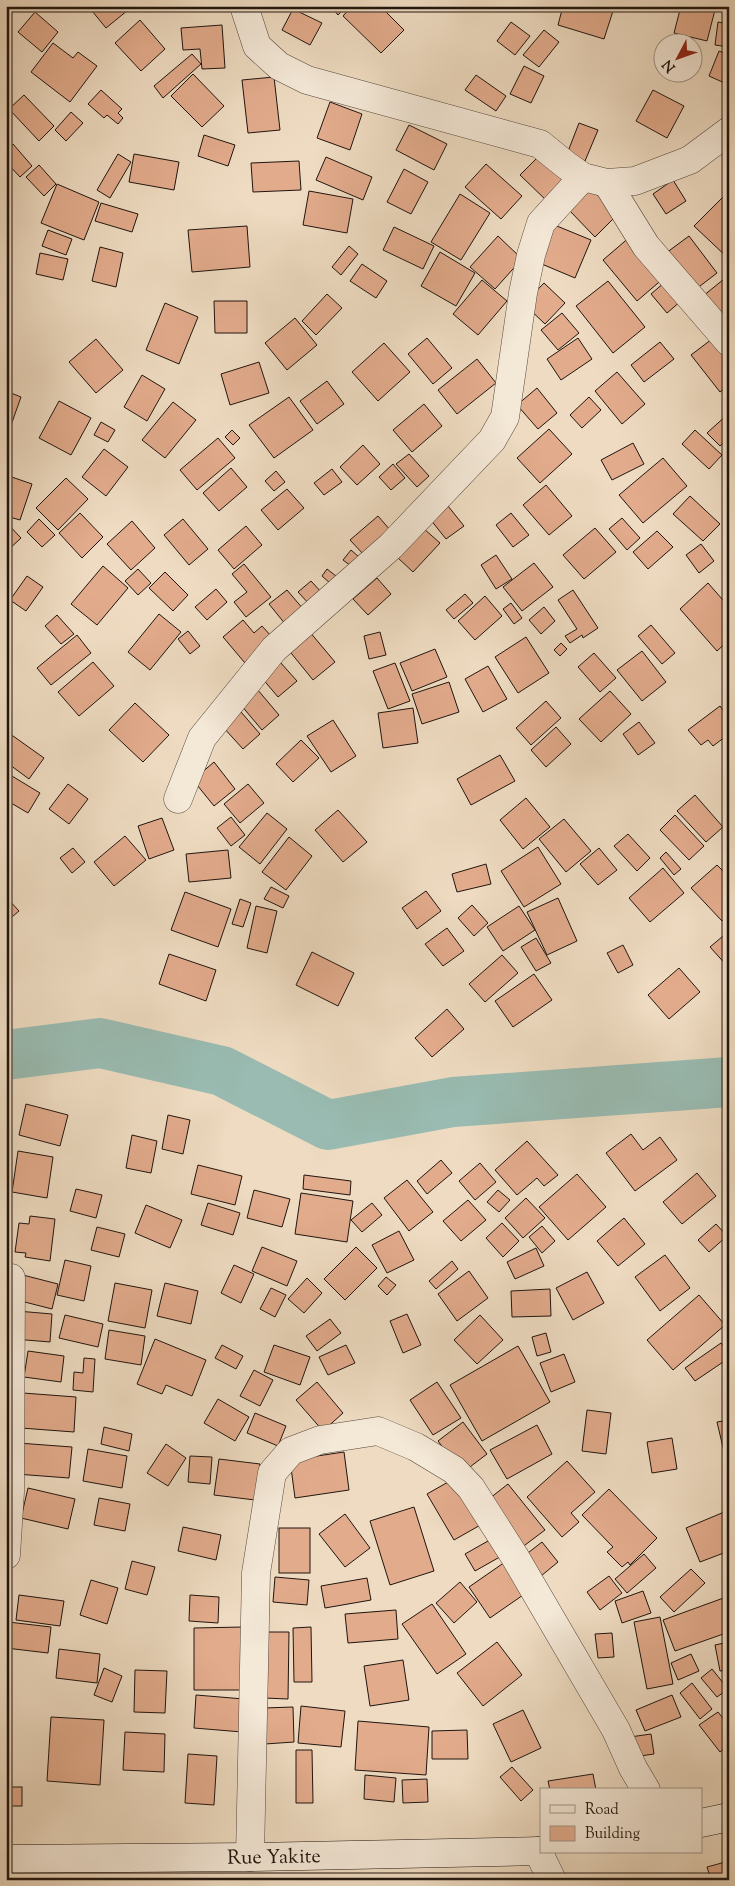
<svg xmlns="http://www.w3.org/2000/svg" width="735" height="1886" font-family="'Sorts Mill Goudy',serif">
<rect width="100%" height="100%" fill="#eedbc1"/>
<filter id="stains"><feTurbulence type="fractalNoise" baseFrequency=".004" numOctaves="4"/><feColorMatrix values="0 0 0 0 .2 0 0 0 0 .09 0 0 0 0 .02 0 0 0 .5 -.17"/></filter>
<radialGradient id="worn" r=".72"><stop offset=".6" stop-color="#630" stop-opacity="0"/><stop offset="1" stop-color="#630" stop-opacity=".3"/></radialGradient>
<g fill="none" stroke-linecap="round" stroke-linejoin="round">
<polyline stroke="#99bbb1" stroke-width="50" points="6,1055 100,1043 222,1071 328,1125 453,1102 729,1082"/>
</g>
<g fill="#e2ab8c" stroke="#20150f">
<polygon points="6,6 18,6 11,13"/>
<polygon points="88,6 133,6 106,28"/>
<polygon points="330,6 347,6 338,15"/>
<polygon points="352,6 380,6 404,30 381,53 343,16"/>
<polygon points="563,6 598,6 613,11 604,39 558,25"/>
<polygon points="681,6 716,6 707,41 674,33"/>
<polygon points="293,9 322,23 310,45 282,30"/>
<polygon points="35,12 58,32 42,52 18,32"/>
<polygon points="140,20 165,49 141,71 115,43"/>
<polygon points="511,22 530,36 515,55 497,41"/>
<polygon points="718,22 729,24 729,47 715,45"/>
<polygon points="222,25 225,68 202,69 200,49 183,50 181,28"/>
<polygon points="544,30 559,42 539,67 523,55"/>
<polygon points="53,43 73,58 78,52 97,66 70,102 31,72"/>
<polygon points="719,51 729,55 729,85 709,76"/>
<polygon points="192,54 201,64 163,98 154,86"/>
<polygon points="524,66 544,76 531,103 510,94"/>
<polygon points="193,74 224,106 202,127 171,96"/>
<polygon points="476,75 506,96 496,111 465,90"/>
<polygon points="274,77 280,130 248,133 242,80"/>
<polygon points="101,90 122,109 118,113 123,118 118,124 107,115 104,118 88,104"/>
<polygon points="653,90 684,106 667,138 636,121"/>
<polygon points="24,95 54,126 39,141 9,109"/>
<polygon points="330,102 362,114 350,150 317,138"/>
<polygon points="71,112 83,123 66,141 55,130"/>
<polygon points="579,123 598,130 585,161 567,154"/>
<polygon points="409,125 447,144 434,170 396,150"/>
<polygon points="204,135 235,145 228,166 198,156"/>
<polygon points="13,144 32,166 20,177 6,162 6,150"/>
<polygon points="545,150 572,176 547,201 520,175"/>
<polygon points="118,154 131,162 110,198 97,190"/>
<polygon points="134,154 179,162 174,190 129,182"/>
<polygon points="326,157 372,177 363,200 316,180"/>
<polygon points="299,161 301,190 253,192 251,163"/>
<polygon points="486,164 522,196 501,219 465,187"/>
<polygon points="39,165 56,184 44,196 26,177"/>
<polygon points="404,169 428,182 411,214 387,202"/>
<polygon points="673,180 686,201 666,214 653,194"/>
<polygon points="57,184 99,202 84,240 41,223"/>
<polygon points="593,186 619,213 595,237 569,210"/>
<polygon points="309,191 353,199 347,233 303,225"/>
<polygon points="729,191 729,259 694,226"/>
<polygon points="460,194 490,213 461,260 431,242"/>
<polygon points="101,203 138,214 132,232 95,221"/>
<polygon points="552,224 591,240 575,278 537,262"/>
<polygon points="247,226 250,267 192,272 188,230"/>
<polygon points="394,227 434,246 423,269 383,250"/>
<polygon points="48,230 72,239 66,255 42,246"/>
<polygon points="498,236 522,259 495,289 470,267"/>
<polygon points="631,236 665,277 637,301 603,260"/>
<polygon points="689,236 717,273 691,293 662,256"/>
<polygon points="349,246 358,254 341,275 332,267"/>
<polygon points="100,247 123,253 116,287 92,281"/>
<polygon points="440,252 475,273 456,306 421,286"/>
<polygon points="40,253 68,259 63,280 36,274"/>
<polygon points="362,264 387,281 376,298 350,281"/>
<polygon points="729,275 729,328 703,296"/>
<polygon points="482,280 507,301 478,335 453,314"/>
<polygon points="608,281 645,327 613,353 576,306"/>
<polygon points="665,282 681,301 667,313 651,294"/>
<polygon points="544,283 565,303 545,324 524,304"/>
<polygon points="327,294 342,308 316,335 302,321"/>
<polygon points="214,301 247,301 247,333 215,333"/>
<polygon points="165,303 198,317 179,364 146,350"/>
<polygon points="562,313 579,333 558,350 541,330"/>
<polygon points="295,318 317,345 287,370 265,343"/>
<polygon points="716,336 729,353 729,385 720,392 691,355"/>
<polygon points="427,338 452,368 433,384 408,354"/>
<polygon points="578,338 592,359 561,380 547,359"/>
<polygon points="96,339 123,370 96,393 69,362"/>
<polygon points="660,342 674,359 644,382 631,365"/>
<polygon points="384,343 410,372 378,401 352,372"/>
<polygon points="477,359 496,383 457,414 438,390"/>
<polygon points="259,362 269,393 230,405 221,374"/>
<polygon points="617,372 645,404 622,424 595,391"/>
<polygon points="142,375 165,389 147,421 124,407"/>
<polygon points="327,381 344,404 317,424 300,401"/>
<polygon points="537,388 557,413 538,429 517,405"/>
<polygon points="6,391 21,397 10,428 6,427"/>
<polygon points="289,397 313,430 274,458 249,425"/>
<polygon points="589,397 601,410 582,428 570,415"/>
<polygon points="59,401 91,418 71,455 39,438"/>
<polygon points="173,402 196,420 165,458 142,440"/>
<polygon points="424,404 442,426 412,452 393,430"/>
<polygon points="729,413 729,438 720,446 707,433"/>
<polygon points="101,422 115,430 108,442 94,435"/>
<polygon points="549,429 572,454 540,483 517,458"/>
<polygon points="232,430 240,438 233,445 225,437"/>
<polygon points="695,430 722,455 709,469 682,444"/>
<polygon points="218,438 235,458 197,490 180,470"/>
<polygon points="633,443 644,464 612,480 601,460"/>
<polygon points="363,445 380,464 357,485 340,467"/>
<polygon points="104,449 128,467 106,496 82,477"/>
<polygon points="409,454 429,476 417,487 396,464"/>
<polygon points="663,458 687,486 643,523 619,495"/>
<polygon points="393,464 405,478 391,490 379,477"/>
<polygon points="231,468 247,487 219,511 203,493"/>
<polygon points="332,469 342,482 324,495 314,483"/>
<polygon points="276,471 285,482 274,491 265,481"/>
<polygon points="6,475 32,484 20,520 6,516"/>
<polygon points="66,478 88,499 58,530 36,508"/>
<polygon points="546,485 572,516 549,535 523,505"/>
<polygon points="287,489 304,508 278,530 261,510"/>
<polygon points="690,496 720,524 703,541 673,514"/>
<polygon points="448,506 464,526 446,539 430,519"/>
<polygon points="80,513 103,537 82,558 59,533"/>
<polygon points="511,513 529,535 513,547 496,525"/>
<polygon points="378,516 391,531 364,555 350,540"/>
<polygon points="622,518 640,538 627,550 609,529"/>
<polygon points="39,519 55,535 42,547 27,532"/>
<polygon points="183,519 208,549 189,565 164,535"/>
<polygon points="132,521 155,548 131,570 107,544"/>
<polygon points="6,522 21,538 6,552"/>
<polygon points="246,526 262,545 234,569 218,550"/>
<polygon points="423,528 440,543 413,572 397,557"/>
<polygon points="595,528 616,552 584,579 563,555"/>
<polygon points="657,531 673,547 648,569 633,552"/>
<polygon points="701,544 714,561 699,573 686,555"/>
<polygon points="351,550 359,557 351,566 343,560"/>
<polygon points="496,555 512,579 496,589 481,565"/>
<polygon points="534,563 553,587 522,611 503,587"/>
<polygon points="244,564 271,597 246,617 234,602 247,592 232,574"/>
<polygon points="103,566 128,588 97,625 71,604"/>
<polygon points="138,569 151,583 138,595 125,581"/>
<polygon points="327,569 336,576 330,583 322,576"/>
<polygon points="165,572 188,595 173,611 149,588"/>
<polygon points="27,576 43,587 26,611 10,600"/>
<polygon points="377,578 391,594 368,615 353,599"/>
<polygon points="311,581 323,594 310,605 298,592"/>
<polygon points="708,583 729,607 729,640 717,651 680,609"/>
<polygon points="216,589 227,602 207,620 195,607"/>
<polygon points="287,590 304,610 286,625 269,604"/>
<polygon points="573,590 598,628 583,638 582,635 570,643 565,636 577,629 558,600"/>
<polygon points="465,594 473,603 454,619 446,610"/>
<polygon points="485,596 502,616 475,640 458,621"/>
<polygon points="511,603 522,618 514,624 503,609"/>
<polygon points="544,607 555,621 541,634 529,620"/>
<polygon points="159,614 181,632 150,670 128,652"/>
<polygon points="57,615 74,634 61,644 45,626"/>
<polygon points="243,620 254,633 262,626 272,637 245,663 223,637"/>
<polygon points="651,625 675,653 662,664 638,636"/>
<polygon points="188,631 200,646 190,654 178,639"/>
<polygon points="309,631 335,662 313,680 287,648"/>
<polygon points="380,632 386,655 369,659 364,636"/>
<polygon points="77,635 91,653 51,685 37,668"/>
<polygon points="526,637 549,673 518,693 495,657"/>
<polygon points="561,643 567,649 560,656 554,650"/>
<polygon points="435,649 447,677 412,691 400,663"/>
<polygon points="642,651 666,682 642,701 617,670"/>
<polygon points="594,653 616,678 600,692 578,667"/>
<polygon points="93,662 114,686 79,716 58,692"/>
<polygon points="280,662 297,681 278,697 262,678"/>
<polygon points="395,663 410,701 388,709 373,671"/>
<polygon points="488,666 507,699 483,712 465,679"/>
<polygon points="449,682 459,712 422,724 412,694"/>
<polygon points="257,689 279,715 262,730 240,704"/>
<polygon points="610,691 631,714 601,742 579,719"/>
<polygon points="546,701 561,718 531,745 516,728"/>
<polygon points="135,703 169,735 143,762 109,730"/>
<polygon points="720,706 729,718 729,734 713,746 708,740 701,745 688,730"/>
<polygon points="413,708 418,743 383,748 378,713"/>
<polygon points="241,712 260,734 243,749 223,727"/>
<polygon points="333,720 356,756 331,772 307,736"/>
<polygon points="639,722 655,743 638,755 623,734"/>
<polygon points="556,727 571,744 546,767 531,750"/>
<polygon points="6,731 44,758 29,779 6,762"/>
<polygon points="301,740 319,758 293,782 276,764"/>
<polygon points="500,755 515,781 471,805 457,779"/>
<polygon points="214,762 235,789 214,806 193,780"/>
<polygon points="7,773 40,793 28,813 6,800"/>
<polygon points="68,784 88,799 69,824 49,809"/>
<polygon points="248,784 264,803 240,823 224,804"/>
<polygon points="695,795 723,827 706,842 677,811"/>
<polygon points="526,798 550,827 523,849 500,820"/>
<polygon points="338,810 367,842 343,862 315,830"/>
<polygon points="267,813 287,829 260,864 239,847"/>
<polygon points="675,815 704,846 689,860 660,830"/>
<polygon points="231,817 245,835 231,846 217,828"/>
<polygon points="162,818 174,850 149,859 138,826"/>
<polygon points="564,819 591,851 566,872 539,839"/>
<polygon points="628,834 650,858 637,871 614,846"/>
<polygon points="125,836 146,860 114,886 94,862"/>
<polygon points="289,837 312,856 286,890 262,872"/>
<polygon points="538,847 561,884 524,907 501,871"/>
<polygon points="73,848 85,862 72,873 60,858"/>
<polygon points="599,848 617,870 598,885 580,864"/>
<polygon points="228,850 231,878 189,882 186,854"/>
<polygon points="666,852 681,869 674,875 660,858"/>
<polygon points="486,864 491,884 457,892 452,874"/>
<polygon points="717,865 729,877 729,915 722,921 691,888"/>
<polygon points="663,868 684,893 650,922 629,898"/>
<polygon points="271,887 289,896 283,908 264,899"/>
<polygon points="426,891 441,911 417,929 402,908"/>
<polygon points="185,892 231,909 218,947 171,930"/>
<polygon points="6,897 19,911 6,922"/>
<polygon points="558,898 577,941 547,955 527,912"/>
<polygon points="240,899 251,903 243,927 232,924"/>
<polygon points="472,905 488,923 474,936 458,918"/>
<polygon points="256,906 277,911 267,953 247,948"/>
<polygon points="519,906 535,930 503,951 487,927"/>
<polygon points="447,928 464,951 443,966 425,944"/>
<polygon points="729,931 729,968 710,947"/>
<polygon points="536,938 551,963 536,971 521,947"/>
<polygon points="623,945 633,965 618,973 607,953"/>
<polygon points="312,952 354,973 338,1006 296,985"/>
<polygon points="169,954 216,970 206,1001 159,984"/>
<polygon points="502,955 518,973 485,1002 469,984"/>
<polygon points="679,968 700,992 669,1019 648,995"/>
<polygon points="534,974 552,1000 513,1027 495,1001"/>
<polygon points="447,1009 464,1029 432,1057 415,1038"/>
<polygon points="26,1104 68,1115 60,1146 19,1135"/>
<polygon points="168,1115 190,1120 183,1154 162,1149"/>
<polygon points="631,1134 643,1150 660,1137 677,1160 635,1191 606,1153"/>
<polygon points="132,1135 157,1141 151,1173 126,1168"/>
<polygon points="527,1141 558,1175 544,1186 537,1178 517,1195 495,1170"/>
<polygon points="18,1151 53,1157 47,1198 12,1192"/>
<polygon points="441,1160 452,1173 427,1194 417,1181"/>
<polygon points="480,1163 496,1182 475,1200 459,1181"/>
<polygon points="198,1165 242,1176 235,1205 191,1194"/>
<polygon points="697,1173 716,1196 682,1224 663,1202"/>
<polygon points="577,1174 606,1207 568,1240 539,1207"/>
<polygon points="304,1175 351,1181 350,1195 303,1189"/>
<polygon points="407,1180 433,1212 409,1231 384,1198"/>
<polygon points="76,1189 102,1195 96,1218 70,1211"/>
<polygon points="254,1190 290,1199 282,1227 247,1218"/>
<polygon points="498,1190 510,1200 499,1212 487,1202"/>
<polygon points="301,1193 353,1201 347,1242 295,1234"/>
<polygon points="526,1198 545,1218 523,1238 505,1218"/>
<polygon points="468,1200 486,1220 461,1241 443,1221"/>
<polygon points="208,1203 240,1213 233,1235 201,1225"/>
<polygon points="372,1203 382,1215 362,1232 351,1220"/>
<polygon points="146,1205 182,1220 170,1248 135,1233"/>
<polygon points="30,1216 55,1219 50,1261 25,1257 26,1253 15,1252 19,1223 29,1224"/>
<polygon points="624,1218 645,1244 618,1266 597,1241"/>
<polygon points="502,1223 519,1241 503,1257 486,1238"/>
<polygon points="716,1224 727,1236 709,1252 698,1240"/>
<polygon points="542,1226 555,1241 542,1253 529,1237"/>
<polygon points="97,1227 125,1234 119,1257 91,1250"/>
<polygon points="399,1231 414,1260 387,1273 372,1245"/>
<polygon points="262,1247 297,1261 287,1286 252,1271"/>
<polygon points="356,1247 377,1268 345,1300 324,1279"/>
<polygon points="536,1248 544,1266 515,1279 507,1262"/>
<polygon points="665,1255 690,1288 660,1311 635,1277"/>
<polygon points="65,1260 91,1266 84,1301 57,1295"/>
<polygon points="452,1261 458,1269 436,1289 429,1281"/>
<polygon points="234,1265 254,1274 241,1303 221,1293"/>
<polygon points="469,1271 488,1298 457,1321 438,1294"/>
<polygon points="587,1272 604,1303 573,1320 556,1288"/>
<polygon points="19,1274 58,1284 52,1309 13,1299"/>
<polygon points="386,1277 396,1285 387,1295 378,1286"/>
<polygon points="307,1278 322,1293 304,1313 288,1299"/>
<polygon points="115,1283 152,1290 145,1328 108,1321"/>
<polygon points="165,1283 198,1291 191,1324 157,1316"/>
<polygon points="271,1288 286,1295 275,1317 260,1309"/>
<polygon points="550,1289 551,1316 512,1317 511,1291"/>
<polygon points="699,1295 725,1325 673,1370 647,1340"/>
<polygon points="17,1311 52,1314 50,1342 14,1339"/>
<polygon points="407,1314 421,1345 403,1353 390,1321"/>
<polygon points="65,1315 103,1324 98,1347 59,1338"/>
<polygon points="480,1315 503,1340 477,1364 454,1340"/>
<polygon points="330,1319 341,1333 317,1351 306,1336"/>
<polygon points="109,1330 145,1336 141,1365 105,1359"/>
<polygon points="546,1333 551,1352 537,1356 532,1337"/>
<polygon points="155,1339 206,1360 192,1396 166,1385 162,1394 137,1384"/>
<polygon points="721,1343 729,1353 729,1358 695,1381 685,1368"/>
<polygon points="222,1345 243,1356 236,1369 215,1358"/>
<polygon points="274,1345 310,1357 300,1385 264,1372"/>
<polygon points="346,1345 355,1363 328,1375 319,1357"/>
<polygon points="518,1346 550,1402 482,1441 450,1385"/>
<polygon points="28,1351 64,1356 61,1382 24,1377"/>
<polygon points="564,1354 575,1382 551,1392 540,1363"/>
<polygon points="84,1358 95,1359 93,1392 73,1390 74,1372 83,1373"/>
<polygon points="254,1370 273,1380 260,1406 240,1396"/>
<polygon points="317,1382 343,1413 323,1431 296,1400"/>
<polygon points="437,1382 461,1418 433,1435 410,1400"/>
<polygon points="23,1393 76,1397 74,1432 21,1428"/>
<polygon points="218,1399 249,1417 235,1441 204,1423"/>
<polygon points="587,1410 611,1413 606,1454 582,1451"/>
<polygon points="255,1413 286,1426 278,1446 247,1433"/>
<polygon points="729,1420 729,1473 717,1422"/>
<polygon points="463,1422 487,1454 462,1473 438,1441"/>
<polygon points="537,1425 552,1454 507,1479 490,1450"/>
<polygon points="104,1427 132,1434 129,1451 101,1444"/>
<polygon points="672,1438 677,1469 652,1473 647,1442"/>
<polygon points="18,1443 72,1447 69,1478 16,1474"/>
<polygon points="166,1444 186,1458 168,1486 147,1473"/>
<polygon points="88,1449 127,1456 122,1488 83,1481"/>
<polygon points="344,1452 349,1490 295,1498 290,1460"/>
<polygon points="190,1456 212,1457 210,1484 188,1482"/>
<polygon points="219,1459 260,1464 255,1500 214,1495"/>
<polygon points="567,1461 595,1492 571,1513 579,1522 562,1537 527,1497"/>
<polygon points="457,1477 484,1523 454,1540 427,1494"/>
<polygon points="508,1484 545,1530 521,1548 485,1502"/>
<polygon points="28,1488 75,1499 68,1529 21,1518"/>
<polygon points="609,1489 657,1538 630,1565 628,1562 622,1567 607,1552 613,1547 582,1515"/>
<polygon points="99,1498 130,1504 125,1531 94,1525"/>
<polygon points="414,1507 434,1571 390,1585 370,1521"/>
<polygon points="729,1510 729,1551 700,1562 686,1528"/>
<polygon points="345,1514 370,1548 345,1567 319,1534"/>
<polygon points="183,1527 221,1535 216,1560 178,1551"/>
<rect x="279" y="1528" width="31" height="45"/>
<polygon points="495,1537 505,1554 475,1571 465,1554"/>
<polygon points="542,1542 558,1562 541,1576 524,1556"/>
<polygon points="644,1554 656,1568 627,1593 615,1579"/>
<polygon points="132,1561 155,1567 147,1595 125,1589"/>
<polygon points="505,1562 526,1593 490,1618 469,1587"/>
<polygon points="691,1569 705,1583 674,1612 660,1597"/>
<polygon points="609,1576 622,1593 600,1610 587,1592"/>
<polygon points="275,1577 309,1580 307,1605 273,1602"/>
<polygon points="367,1578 371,1600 325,1608 321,1586"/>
<polygon points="91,1580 118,1588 107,1624 80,1615"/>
<polygon points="460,1582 477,1602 454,1623 436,1603"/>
<polygon points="643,1591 651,1613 622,1623 615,1601"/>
<polygon points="19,1595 64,1601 60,1626 16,1620"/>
<polygon points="190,1595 219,1597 218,1623 189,1621"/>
<polygon points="729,1596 729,1632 675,1651 663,1620"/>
<polygon points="432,1604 466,1654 437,1674 402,1624"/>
<polygon points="396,1610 398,1639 348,1643 345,1614"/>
<polygon points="660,1617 673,1684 647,1689 634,1622"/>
<polygon points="8,1622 51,1627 48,1653 6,1648"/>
<polygon points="243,1627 243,1690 194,1690 194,1628"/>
<polygon points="311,1627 312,1682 294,1682 293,1628"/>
<polygon points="264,1632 289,1632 288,1699 264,1698"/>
<polygon points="612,1633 614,1657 598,1658 595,1634"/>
<polygon points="497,1642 522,1675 483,1706 457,1673"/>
<polygon points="729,1642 729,1670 720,1671 715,1645"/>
<polygon points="59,1649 100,1654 97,1683 56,1678"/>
<polygon points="691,1654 699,1671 678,1680 671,1663"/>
<polygon points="403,1660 409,1700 370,1706 364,1666"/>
<polygon points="104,1668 122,1676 112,1702 94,1695"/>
<polygon points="712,1669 728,1689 717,1697 701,1678"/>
<polygon points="135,1670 167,1671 165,1713 134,1712"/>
<polygon points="692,1683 712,1709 700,1719 680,1693"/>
<polygon points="196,1695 244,1699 242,1732 194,1728"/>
<polygon points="672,1695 681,1717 645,1731 636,1710"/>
<polygon points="301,1706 345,1711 341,1747 298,1743"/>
<polygon points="293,1707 294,1742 265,1744 264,1708"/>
<polygon points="523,1710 541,1748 511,1762 493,1724"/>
<polygon points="718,1712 729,1726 729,1745 720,1752 699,1725"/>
<polygon points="51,1717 104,1720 100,1785 47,1781"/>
<polygon points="358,1721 429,1727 426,1775 355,1770"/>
<polygon points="467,1730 468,1759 432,1759 432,1731"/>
<polygon points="125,1732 165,1734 164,1772 123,1770"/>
<polygon points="651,1734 654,1754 633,1757 630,1737"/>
<polygon points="296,1750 312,1750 313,1803 296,1803"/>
<polygon points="188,1754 217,1756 214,1805 185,1803"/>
<polygon points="512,1767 533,1790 521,1801 500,1777"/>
<polygon points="593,1774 596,1790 550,1790 548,1781"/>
<polygon points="365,1775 396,1778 394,1802 364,1799"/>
<polygon points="427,1779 428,1802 403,1803 402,1780"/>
<rect x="6" y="1787" width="16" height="19"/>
<polygon points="729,1861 729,1878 711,1880 707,1867"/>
<polygon points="705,1876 705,1880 678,1880"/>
</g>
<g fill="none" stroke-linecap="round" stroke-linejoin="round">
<defs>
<g id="minor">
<polyline points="244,6 257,46 279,66 307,80 540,144 566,165 583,177 607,183 635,181 690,160 729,131"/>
<polyline points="607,183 646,246 729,342"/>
<polyline points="178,799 202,738 274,649 391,546 492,440 505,417 523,293 531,255 541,223 583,177"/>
<polyline points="6,1555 10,1492 11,1278"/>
<polyline points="538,1851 552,1880"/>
<polyline points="250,1857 256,1573 272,1473 291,1451 320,1440 378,1431 416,1447 454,1470 471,1488 515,1557 616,1730 633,1768 646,1790"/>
</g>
<g id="secondary">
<polyline points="701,1823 729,1817"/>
<polyline points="6,1859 250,1857 541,1851"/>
</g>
</defs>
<use href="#minor" stroke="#54463c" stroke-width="29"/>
<use href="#secondary" stroke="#20150f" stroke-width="29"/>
<use href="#minor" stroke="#f4e8d7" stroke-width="28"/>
<use href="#secondary" stroke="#f4e8d7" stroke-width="28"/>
</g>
<g text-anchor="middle" stroke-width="5" stroke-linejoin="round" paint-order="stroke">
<g font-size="20" fill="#20150f" stroke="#f4e8d7">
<text transform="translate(274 1856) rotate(-1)" y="7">Rue Yakite</text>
</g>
</g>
<rect width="735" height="1886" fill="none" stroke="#eedbc1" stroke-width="25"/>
<rect x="8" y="8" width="720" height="1871" fill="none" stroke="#20150f" stroke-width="2.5"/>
<rect x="12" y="12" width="710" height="1861" fill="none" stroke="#20150f"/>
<rect x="540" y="1788" width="162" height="65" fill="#f4e8d7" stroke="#9f9487"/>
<rect x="550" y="1805" width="25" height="8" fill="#f4e8d7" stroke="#9f9487"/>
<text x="585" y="1814" font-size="15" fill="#20150f">Road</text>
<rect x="550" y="1826" width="25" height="15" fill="#e2ab8c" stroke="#9f9487"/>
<text x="585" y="1838" font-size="15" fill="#20150f">Building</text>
<g transform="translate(678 58) rotate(229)"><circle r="24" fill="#f4e8d7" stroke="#9f9487"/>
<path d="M0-4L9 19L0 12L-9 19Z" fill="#8f2418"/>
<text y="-8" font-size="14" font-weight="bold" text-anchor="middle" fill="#20150f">N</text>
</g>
<rect width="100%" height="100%" filter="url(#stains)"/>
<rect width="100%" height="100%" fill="url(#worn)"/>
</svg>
